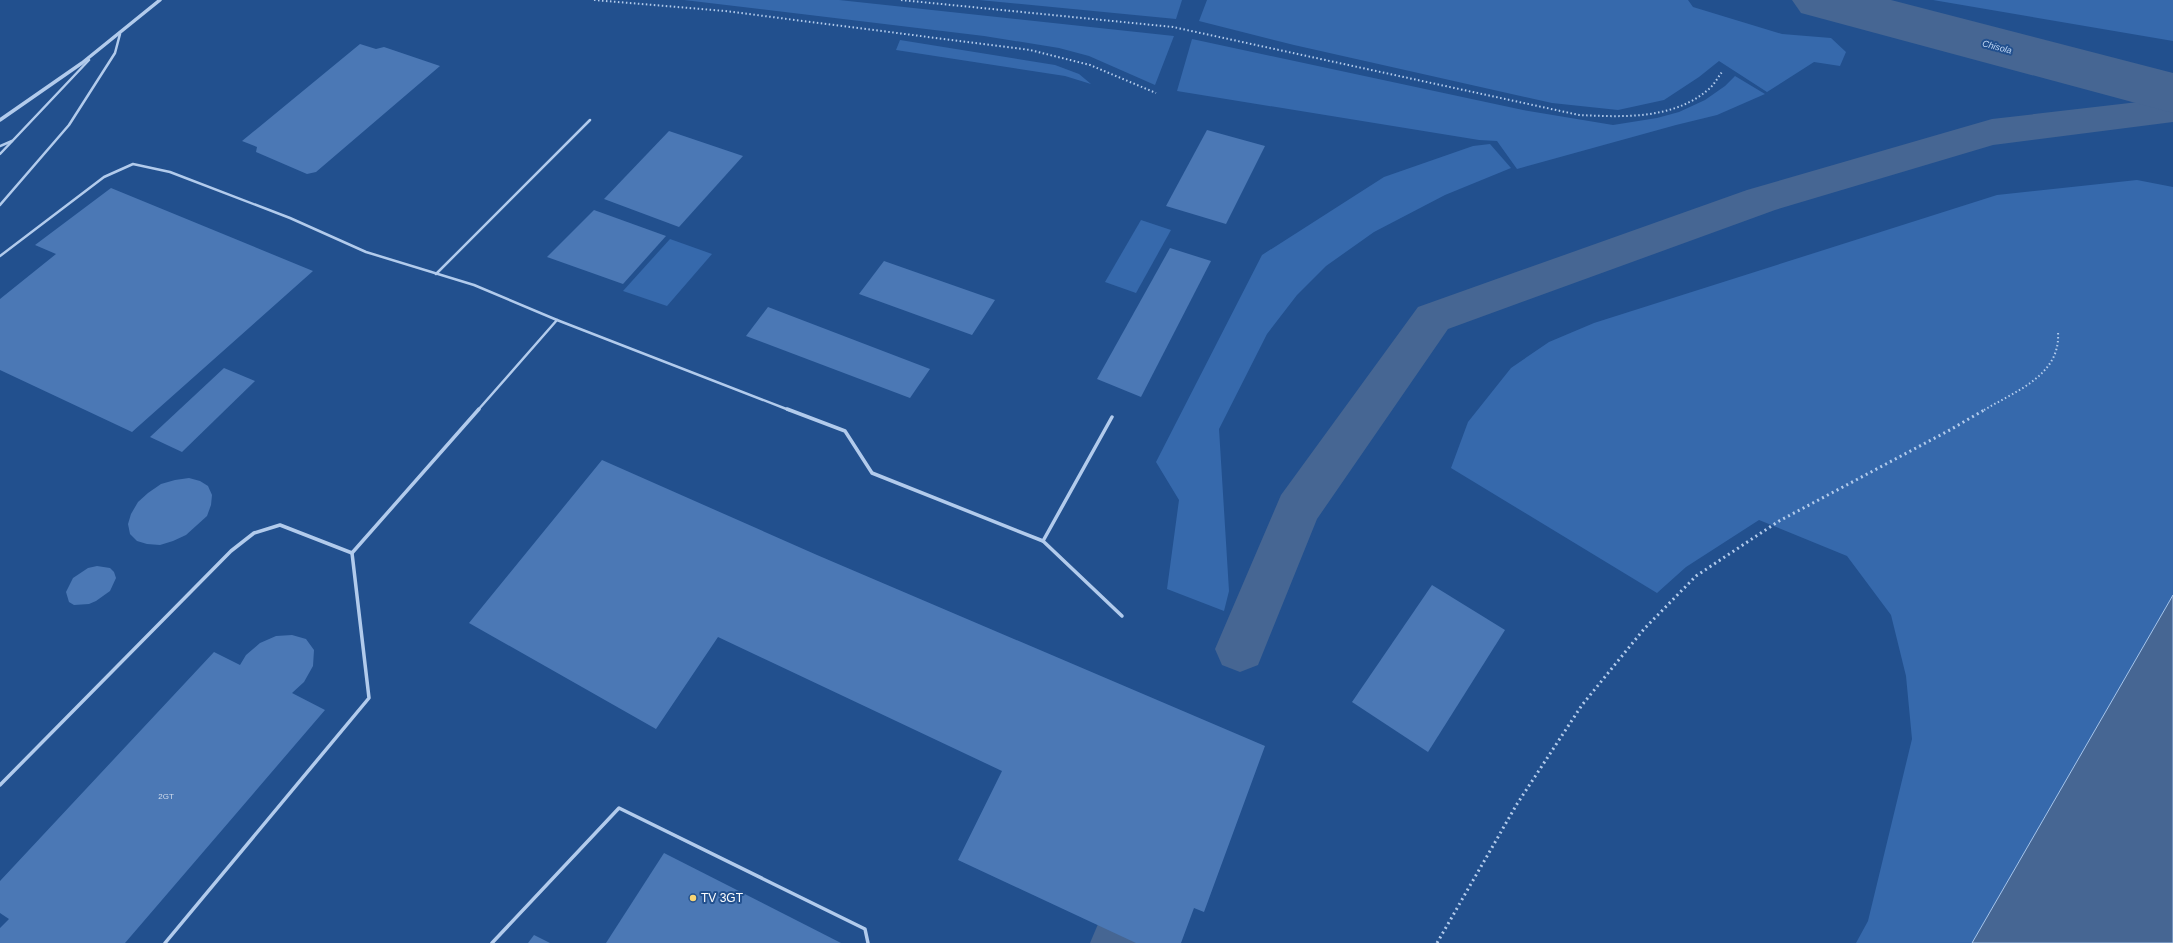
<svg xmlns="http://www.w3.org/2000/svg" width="2173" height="943" font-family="Arial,sans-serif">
<rect width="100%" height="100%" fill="#22508e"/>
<g fill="#3669ac">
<polygon points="684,0 839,0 1174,36 1155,85 1089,56 1059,48 984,36"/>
<polygon points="979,0 1182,0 1176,19"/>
<polygon points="1207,0 1688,0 1693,7 1782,34 1831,38 1846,52 1840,66 1814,62 1767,92 1719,61 1699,77 1664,100 1618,110 1552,103 1294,45 1199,21"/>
<polygon points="1933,0 2173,0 2173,41"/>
<polygon points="1192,39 1523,110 1613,125 1657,118 1679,112 1705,100 1725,86 1735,76 1765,94 1717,115 1676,125 1517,169 1497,141 1479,140 1177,91"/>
<polygon points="900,40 1055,65 1079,74 1091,84 1065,76 896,50"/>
<polygon points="1490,144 1511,168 1445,195 1374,232 1326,266 1297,295 1267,334 1219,429 1229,591 1224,611 1167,589 1179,500 1156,462 1262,255 1384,177 1473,146"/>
<polygon points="2137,180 2173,187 2173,595 1972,943 1856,943 1868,921 1912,739 1906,676 1891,615 1847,556 1759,520 1686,567 1657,593 1451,468 1468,422 1511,368 1549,342 1594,323 1997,195"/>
<polygon points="1141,220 1171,230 1136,293 1105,282"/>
<polygon points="670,239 712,254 667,306 623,291"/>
</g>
<polygon fill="#466693" stroke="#a6c6ed" points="2173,595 2173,943 1972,943 2169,602"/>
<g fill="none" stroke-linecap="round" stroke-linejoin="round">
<g fill="#466693" fill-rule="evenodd">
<polygon points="2173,98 2173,122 1993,145 1775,210 1448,329 1317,519 1258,665 1240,672 1222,665 1215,649 1281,495 1418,307 1747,190 1992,119"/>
<polygon points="1121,908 1141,917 1150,937 1148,943 1090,943 1101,917"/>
</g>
<polygon fill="#466693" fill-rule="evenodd" points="1792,0 1891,0 2173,73 2173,113 1801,13"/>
</g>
<g fill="#4b78b5">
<polygon points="360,44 376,49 384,47 440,66 316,172 307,174 256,152 257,147 242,141"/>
<polygon points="1207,130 1265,146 1226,224 1166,206"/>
<polygon points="669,131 743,156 679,227 604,199"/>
<polygon points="111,188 313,271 132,432 0,370 0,299 56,254 35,245"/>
<polygon points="594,210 666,236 623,284 547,257"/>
<polygon points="1170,248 1211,261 1141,397 1097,379"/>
<polygon points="884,261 995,300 972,335 859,294"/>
<polygon points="768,307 930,369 910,398 746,336"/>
<polygon points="224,368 255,381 182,452 150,437"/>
<polygon points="602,460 817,555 1265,746 1204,912 1194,908 1181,943 1136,943 958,860 1002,771 718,637 656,729 469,623"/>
<polygon points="189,478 200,481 208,486 212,495 211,505 207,516 186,535 173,541 160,545 147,544 137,541 130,534 128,524 131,514 138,502 148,493 161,484 175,480"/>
<polygon points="97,566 110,568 114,572 116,578 110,591 96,601 89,604 74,605 69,602 66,592 73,578 88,568"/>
<polygon points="1432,585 1505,630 1428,752 1352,702"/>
<polygon points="292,635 306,639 314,650 313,666 304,682 292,693 325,710 125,943 0,943 0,928 9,919 0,913 0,881 214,652 240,665 246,655 260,643 276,636"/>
<polygon points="664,853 841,943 606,943"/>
<polygon points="534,935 550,943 528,943"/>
</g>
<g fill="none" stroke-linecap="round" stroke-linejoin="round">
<g stroke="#b2cbec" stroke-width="2" stroke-dasharray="1.5 2.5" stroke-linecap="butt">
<polyline points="594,0 725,11 1030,50 1090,65 1156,93"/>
<path d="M901 0 1173 27 1579 115C1623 117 1673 120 1709 89 1714 85 1718 77 1722 72"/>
<path d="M1984 410C2016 391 2061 375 2058 332"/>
</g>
<polyline stroke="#b2cbec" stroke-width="3" stroke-dasharray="2 3.5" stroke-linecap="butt" points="1437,943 1517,804 1582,705 1644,629 1696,576 1779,521 1948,431 1986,409"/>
<g stroke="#b2cbec" stroke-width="2.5">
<polyline points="0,146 12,141"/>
<polyline points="0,154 89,60"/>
<polyline points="0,205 69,125 115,53 120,34"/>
<polyline points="0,256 104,177 133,164 170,172 290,218 366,252 474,285 557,320 478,410"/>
<polyline points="436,274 590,120"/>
<polyline points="557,320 789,410"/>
</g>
<g stroke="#b2cbec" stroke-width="3.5">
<polyline points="787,409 845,431 872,473 1043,541 1112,417"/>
<polyline points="1043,541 1122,616"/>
<polyline points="0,785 231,551 254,533 280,525 352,553 479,409"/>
<polyline points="165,943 369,698 352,553"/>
<polyline points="492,943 619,808 865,929 868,943"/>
</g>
<polyline stroke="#b2cbec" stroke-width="3.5" points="0,120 82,63 160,0"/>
</g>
<circle fill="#f8d474" stroke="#22508e" stroke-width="1.5" cx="693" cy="898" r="4"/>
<g text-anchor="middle" stroke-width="4" stroke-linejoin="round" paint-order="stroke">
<g font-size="8" fill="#d2ddec">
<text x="166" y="799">2GT</text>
</g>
<g font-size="9" font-style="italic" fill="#bed5f3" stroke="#22508e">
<text transform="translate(1997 47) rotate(15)" y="3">Chisola</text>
</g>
<g font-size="12" fill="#fff" stroke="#22508e" text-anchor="start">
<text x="701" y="902">TV 3GT</text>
</g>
</g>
</svg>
